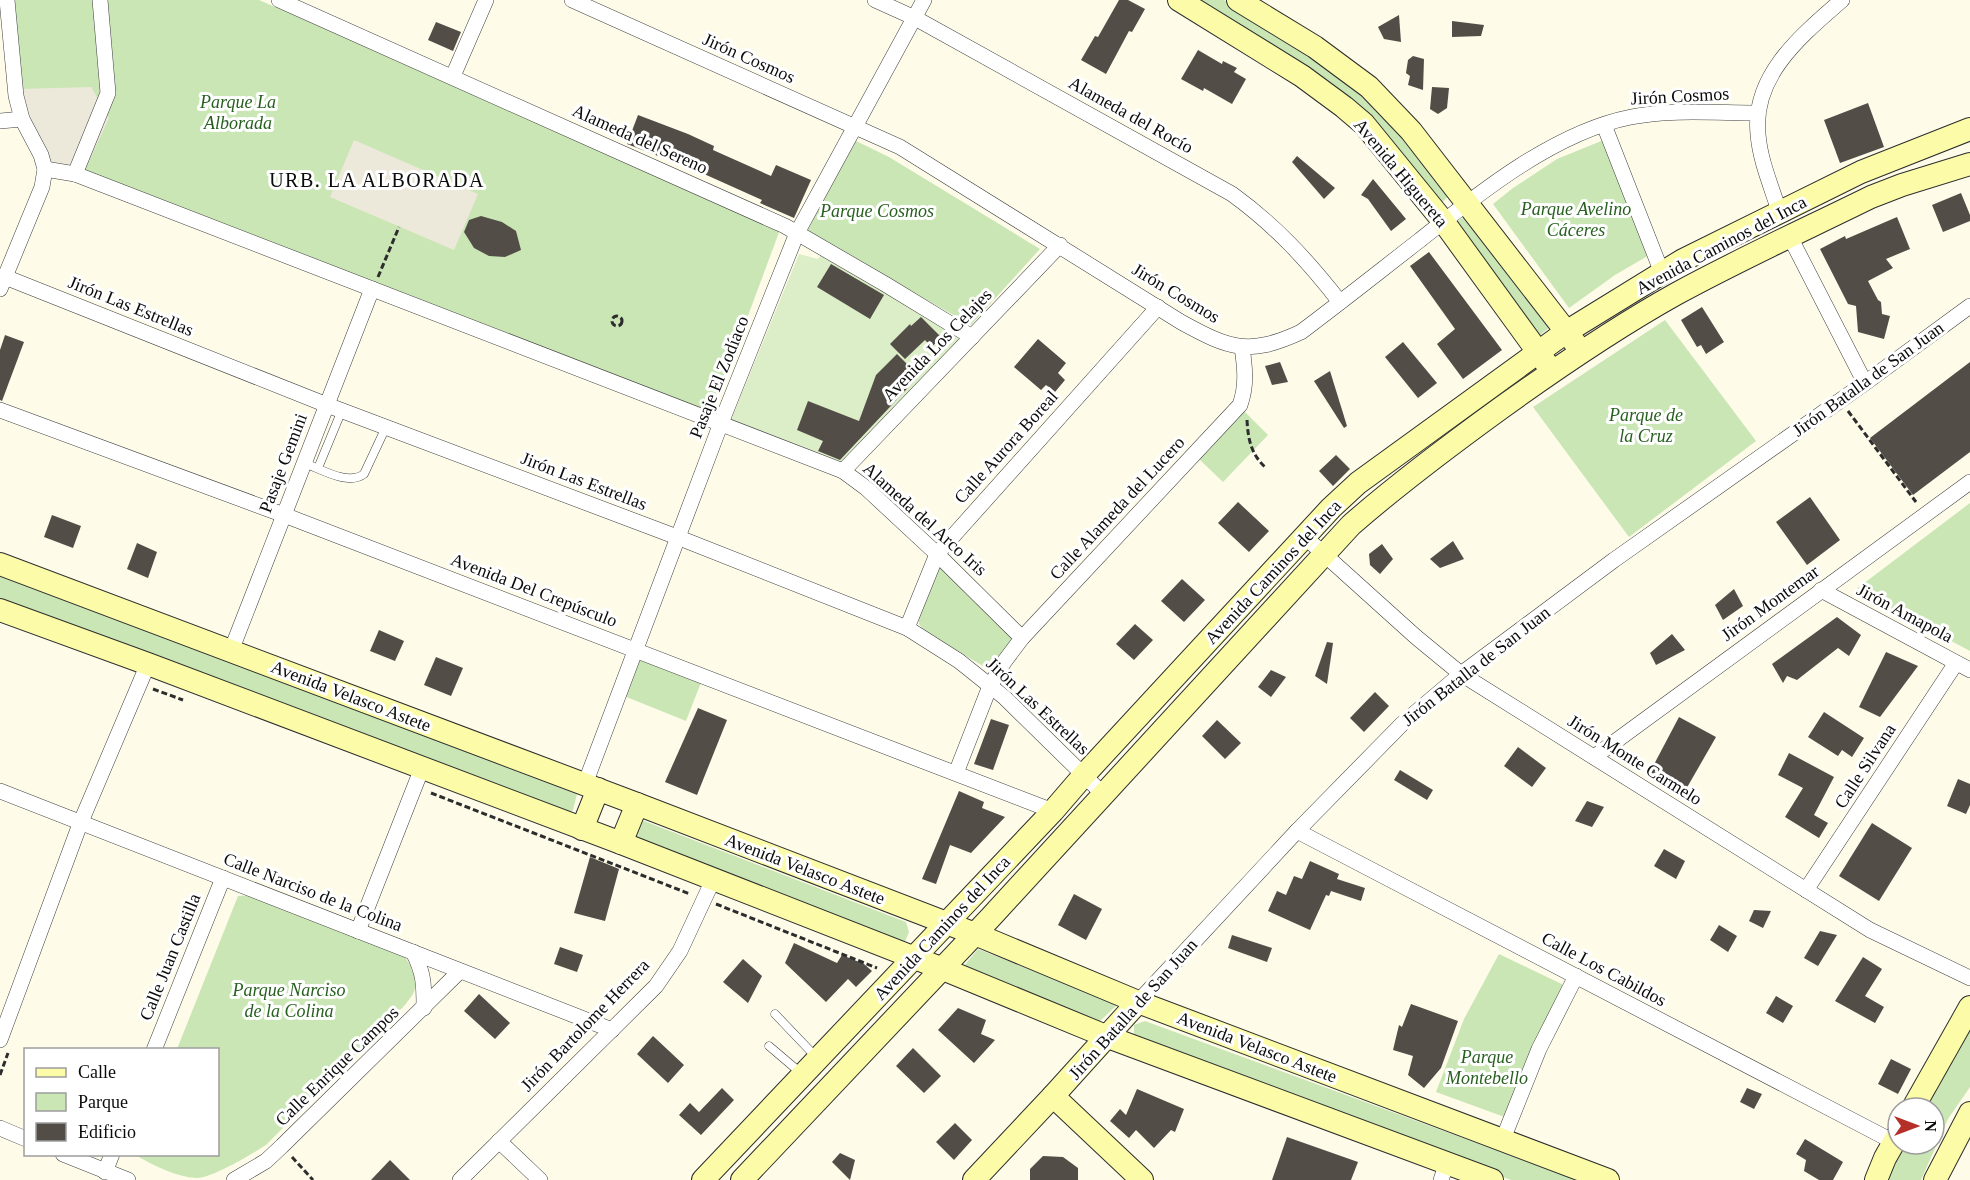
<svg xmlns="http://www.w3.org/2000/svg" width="1970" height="1180" font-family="Georgia,serif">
<rect width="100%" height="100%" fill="#fefce9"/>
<g fill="#cae6b5">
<polygon points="12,0 259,0 781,227 711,415 84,172 21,89"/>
<polygon points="1188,0 1224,0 1364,88 1449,195 1441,204 1419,175"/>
<polygon points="1606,139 1651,254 1615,275 1569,308 1493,204 1513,188 1557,159"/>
<polygon points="854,140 889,157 1040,249 971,325 807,232"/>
<polygon points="1464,217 1469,218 1549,328 1539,336 1457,228 1458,221"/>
<polygon points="1665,320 1756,441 1629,537 1533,407"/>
<polygon points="1244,411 1268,435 1223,482 1199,459"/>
<polygon points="1970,503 1970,651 1855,590"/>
<polygon points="938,561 1017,638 988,669 924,631 919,624 919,617"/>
<polygon points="0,575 577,794 573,810 569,815 0,600"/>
<polygon points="639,655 702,680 686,721 624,696"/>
<polygon points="639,819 906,922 909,932 904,944 631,841"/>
<path d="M255 895 402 953C410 963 418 978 414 992 412 996 408 1001 405 1005L266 1145C252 1154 212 1178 197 1178 176 1177 153 1165 135 1155L218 1154V1050L177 1049 238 896Z"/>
<polygon points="978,949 1117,1005 1099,1022 963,967"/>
<polygon points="1499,954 1568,987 1510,1119 1436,1092 1464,1019"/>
<polygon points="1145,1021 1577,1180 1511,1180 1134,1038 1134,1025"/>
<polygon points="1970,1030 1970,1087 1948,1119 1921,1180 1887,1180 1903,1144 1934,1144 1934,1108 1924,1108"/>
</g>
<polygon fill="#dceec7" points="823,252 963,336 843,464 731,420 799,254 818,259"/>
<g fill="#ece9da">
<polygon points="91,87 109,118 84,172 46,160 26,116 21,89"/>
<polygon points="354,140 478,194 454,250 330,197"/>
</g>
<g fill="#534d48">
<polygon points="1119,0 1128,0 1145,9 1132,32 1129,31 1106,74 1081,60 1095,36 1098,37"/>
<polygon points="1399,15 1401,42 1384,39 1378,27"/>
<polygon points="1452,21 1484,25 1481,36 1452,37"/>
<polygon points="436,22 461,32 453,51 428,40"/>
<polygon points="1198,50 1222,64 1223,61 1237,68 1234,72 1246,79 1232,104 1204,88 1203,91 1181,79"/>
<polygon points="1413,56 1424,59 1423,90 1408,85 1410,76 1406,73 1408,60"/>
<polygon points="1432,87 1449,88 1447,108 1438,114 1430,109"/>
<polygon points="1868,103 1884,147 1840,163 1824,120"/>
<polygon points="638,115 688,134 714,146 713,150 771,176 776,165 811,180 794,218 760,203 762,200 664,156 663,158 627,144"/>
<polygon points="1297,156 1335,188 1324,199 1292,162"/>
<polygon points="1373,179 1406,219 1391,231 1368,199 1361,195"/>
<polygon points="1961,193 1970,215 1970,221 1943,232 1932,205"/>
<polygon points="481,216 502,222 516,231 521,250 505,257 489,256 474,248 464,232 469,220"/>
<polygon points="1897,217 1910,249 1886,259 1893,268 1868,281 1878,300 1881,302 1882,314 1890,316 1884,339 1858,332 1856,306 1848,304 1820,249 1845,236 1846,239"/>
<polygon points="1429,252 1502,350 1463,379 1437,344 1455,329 1410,266"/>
<polygon points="831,264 884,295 870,319 817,287"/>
<polygon points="1702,307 1724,342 1706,354 1701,345 1697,347 1681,320"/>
<polygon points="921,317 942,338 931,347 925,340 905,359 890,344 910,324 911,326"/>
<polygon points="5,335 24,342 2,401 0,400 0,350"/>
<polygon points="1038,339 1066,363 1058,373 1065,380 1055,392 1046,385 1041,390 1014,367"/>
<polygon points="1403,342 1437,383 1418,398 1385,357"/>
<polygon points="897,354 919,376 840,460 818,451 823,441 797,430 808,401 859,421 876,375"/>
<polygon points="1280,362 1288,382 1272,385 1265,366"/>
<polygon points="1970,362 1970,452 1913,495 1870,438"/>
<polygon points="1330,371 1347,426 1344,428 1314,381"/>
<polygon points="1336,455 1350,469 1333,486 1319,471"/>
<polygon points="1810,497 1840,540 1807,565 1776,522"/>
<polygon points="1238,502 1269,531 1249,552 1218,523"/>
<polygon points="52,515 81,526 73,548 44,537"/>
<polygon points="1453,541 1464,559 1440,568 1430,559"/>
<polygon points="137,543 157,552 148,578 127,569"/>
<polygon points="1382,544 1393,559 1380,574 1370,565 1369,554"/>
<polygon points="1182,579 1205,600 1184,622 1161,601"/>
<polygon points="1734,589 1743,606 1723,620 1715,605"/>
<polygon points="1837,617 1861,635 1849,656 1838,648 1797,680 1787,676 1783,683 1772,664"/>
<polygon points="1135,624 1153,640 1134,660 1116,644"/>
<polygon points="379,630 404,641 395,661 370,651"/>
<polygon points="1672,634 1685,650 1656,665 1650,653"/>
<polygon points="1327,642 1333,643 1327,684 1315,676"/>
<polygon points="1886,652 1918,666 1880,717 1859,707"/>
<polygon points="436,657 463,668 451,696 424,685"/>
<polygon points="1271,670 1286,677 1271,697 1258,687"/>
<polygon points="1375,692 1389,706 1364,732 1350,718"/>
<polygon points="698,708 727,720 697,795 665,782"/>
<polygon points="1824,712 1864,738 1852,757 1842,750 1838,756 1808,737"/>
<polygon points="1679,717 1716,737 1685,791 1650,772"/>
<polygon points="991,719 1009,725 993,770 974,764"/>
<polygon points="1217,720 1241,743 1225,759 1202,736"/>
<polygon points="1518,747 1546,768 1532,787 1504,766"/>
<polygon points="1789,753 1834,777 1814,815 1828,823 1819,838 1785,817 1803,788 1778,775"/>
<polygon points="1400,770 1433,790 1427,800 1394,780"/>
<polygon points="1958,779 1970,784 1970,805 1966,814 1947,806"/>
<polygon points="959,791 984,802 982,808 1005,817 971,853 950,845 936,884 922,879"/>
<polygon points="1587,801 1604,807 1592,827 1575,821"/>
<polygon points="1872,823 1912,848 1879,901 1839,876"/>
<polygon points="1664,849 1685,861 1676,879 1654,866"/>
<polygon points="590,857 619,869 605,921 574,913"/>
<polygon points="1310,861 1339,874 1337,879 1365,888 1361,901 1331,891 1329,896 1326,895 1310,930 1268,911 1277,891 1286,895 1294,876 1302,879"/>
<polygon points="1074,894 1102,909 1086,940 1058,925"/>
<polygon points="1754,910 1771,911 1763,928 1749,921"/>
<polygon points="1719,925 1737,936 1728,952 1710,940"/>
<polygon points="1820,931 1837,935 1818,966 1804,958"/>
<polygon points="1232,935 1272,948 1267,962 1228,948"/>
<polygon points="794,943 837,963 842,955 864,964 872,971 856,987 848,979 826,1002 785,963"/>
<polygon points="560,947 583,955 577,972 554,964"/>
<polygon points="1863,957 1882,969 1865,996 1884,1007 1875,1023 1835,1001"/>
<polygon points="743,959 762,976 748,1003 723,982"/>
<polygon points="479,994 510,1023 495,1039 464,1011"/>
<polygon points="1776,996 1793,1006 1783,1023 1766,1013"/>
<polygon points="1411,1004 1458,1021 1441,1068 1424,1088 1408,1075 1413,1056 1393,1050 1399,1025 1402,1027"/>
<polygon points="958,1008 986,1020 981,1034 995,1040 974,1063 938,1030"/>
<polygon points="653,1036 684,1065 668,1083 637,1054"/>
<polygon points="913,1048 941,1076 924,1093 896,1066"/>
<polygon points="1891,1059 1911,1069 1898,1094 1878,1084"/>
<polygon points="722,1088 734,1100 701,1135 679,1115 690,1103 699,1112"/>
<polygon points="1747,1088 1762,1094 1754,1109 1740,1102"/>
<polygon points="1137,1089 1184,1109 1175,1132 1171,1130 1154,1148 1136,1130 1129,1138 1110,1121 1120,1109 1126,1115"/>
<polygon points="955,1123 972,1140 954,1160 936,1142"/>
<polygon points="1287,1137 1358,1162 1351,1180 1272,1180"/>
<polygon points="1805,1139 1843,1162 1833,1180 1819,1180 1804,1171 1806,1160 1796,1154"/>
<polygon points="840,1153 855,1160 850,1180 832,1162"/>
<polygon points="1043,1156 1063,1157 1078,1168 1078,1180 1030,1180 1030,1169"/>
<polygon points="390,1160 410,1180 371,1180"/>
</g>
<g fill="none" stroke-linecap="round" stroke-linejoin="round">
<defs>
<g id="lane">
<path d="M304 463C321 469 348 486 364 474L386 427"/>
<polyline points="318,468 342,410"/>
<polyline points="775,1014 817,1058"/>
<polyline points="769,1046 802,1074"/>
</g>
<g id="street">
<polyline points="279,0 785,226 885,284 972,337"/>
<path d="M572 0 900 147 1181 322C1230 349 1249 356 1301 332 1341 302 1380 271 1420 240 1479 193 1555 132 1631 117 1672 109 1716 113 1758 113"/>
<path d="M875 0 915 18 1232 194C1276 226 1307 260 1340 302"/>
<polyline points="453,76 486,0"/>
<polyline points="0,121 22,119"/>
<polyline points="1604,125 1662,273"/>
<polyline points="45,169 75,174 843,471 866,488 937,554 1022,638"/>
<polyline points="75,174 108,93 100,0"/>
<path d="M1780 214C1772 188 1760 161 1758 134 1752 75 1802 35 1842 0"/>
<polyline points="1790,237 1865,383"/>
<polyline points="5,277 327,405 677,537 907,628 959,661 1004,697 1104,795"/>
<polyline points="0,289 42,187 45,169 41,155 22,119 16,96 7,0"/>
<polyline points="0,410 284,515 1053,811"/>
<polyline points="843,471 1060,245"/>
<polyline points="1305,537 1416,637 1461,674 1870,930 1970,978"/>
<polyline points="1821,590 1970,670"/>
<polyline points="907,628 937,554 1158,307"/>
<polyline points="231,651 372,289"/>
<polyline points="1594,757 1970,482"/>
<path d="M956 773 990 686 1004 662 1022 638 1240 405C1247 385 1245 368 1242 347"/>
<polyline points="585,784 721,423 797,233 924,0"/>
<polyline points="0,791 612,1030"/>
<polyline points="1297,831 1894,1142"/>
<polyline points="1806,890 1956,663"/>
<polyline points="358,931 422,768"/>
<path d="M413 952C424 973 424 985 424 1008"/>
<polyline points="1138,1002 1297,831 1402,724 1461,674 1614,560 1865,383 1970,306"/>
<polyline points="0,1040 80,824 148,664"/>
<polyline points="154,1050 223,878"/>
<polyline points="0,1128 26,1139"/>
<polyline points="1503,1139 1539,1049 1576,976"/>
<polyline points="499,1141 540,1180"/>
<polyline points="63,1154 128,1180"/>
<polyline points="105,1172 112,1154"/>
<polyline points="234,1180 266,1161 282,1146 460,971"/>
<polyline points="460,1180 656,986 680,951 713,880"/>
<polyline points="1441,1180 1447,1162"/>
</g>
<g id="secondary">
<polyline points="1179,0 1302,76 1344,107 1364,124 1443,221 1546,363"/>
<polyline points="1238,0 1315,47 1369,87 1411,131 1575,343"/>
<polyline points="0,564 637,804 975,934 1138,1002 1608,1180"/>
<polyline points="0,610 148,664 621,843 943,969 1108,1037 1492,1180"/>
<polyline points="582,829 598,789"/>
<polyline points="621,843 637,804"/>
<polyline points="1053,1096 1142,1180"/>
<polyline points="1913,1108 1970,1007"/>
<polyline points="703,1180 1053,811 1084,775 1331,508 1358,483 1566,332 1683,260 1861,172 1970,129"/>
<path d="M742 1180 991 917 1351 525C1399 483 1450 445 1501 408 1558 367 1615 328 1676 294 1740 259 1806 229 1871 197L1902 185 1970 164"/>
<polyline points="974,1180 1053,1096 1138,1002"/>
<polyline points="1876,1180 1885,1158 1898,1135"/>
<polyline points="1935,1180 1970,1113"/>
</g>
</defs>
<use href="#lane" stroke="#3e3e3e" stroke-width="9"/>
<use href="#street" stroke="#3e3e3e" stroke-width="16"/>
<use href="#secondary" stroke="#2d2d2d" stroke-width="24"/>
<g stroke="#2d2d2d" stroke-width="3" stroke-dasharray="6 3" stroke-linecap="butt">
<polyline points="378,277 399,227"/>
<circle cx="617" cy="321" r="5"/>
<polyline points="1848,411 1916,502"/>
<path d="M1247 420C1248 439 1251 454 1265 467"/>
<polyline points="153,689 183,700"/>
<polyline points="431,793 690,894"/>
<polyline points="716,904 877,968"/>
<polyline points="0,1075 8,1053"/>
<polyline points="292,1157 313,1180"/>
</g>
<use href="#lane" stroke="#fff" stroke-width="8"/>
<use href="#street" stroke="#fff" stroke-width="15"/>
<use href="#secondary" stroke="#fcfba7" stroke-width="22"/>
</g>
<g text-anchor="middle" stroke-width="6" stroke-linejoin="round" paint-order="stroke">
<g font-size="18" fill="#0b0b0b" stroke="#fff">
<text transform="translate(749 58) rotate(24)" y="6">Jirón Cosmos</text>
<text transform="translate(1680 96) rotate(-3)" y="6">Jirón Cosmos</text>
<text transform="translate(1131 115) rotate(29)" y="6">Alameda del Rocío</text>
<text transform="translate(640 139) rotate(24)" y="6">Alameda del Sereno</text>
<text transform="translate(1401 173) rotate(50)" y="6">Avenida Higuereta</text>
<text transform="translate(1721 245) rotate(-28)" y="6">Avenida Caminos del Inca</text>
<text transform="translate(1176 293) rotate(31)" y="6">Jirón Cosmos</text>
<text transform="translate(131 306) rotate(22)" y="6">Jirón Las Estrellas</text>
<text transform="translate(937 345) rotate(-46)" y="6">Avenida Los Celajes</text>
<text transform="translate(719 377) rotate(-68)" y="6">Pasaje El Zodíaco</text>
<text transform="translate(1868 379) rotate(-36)" y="6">Jirón Batalla de San Juan</text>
<text transform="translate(1006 447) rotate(-48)" y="6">Calle Aurora Boreal</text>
<text transform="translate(283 463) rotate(-69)" y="6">Pasaje Gemini</text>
<text transform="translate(584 481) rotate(21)" y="6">Jirón Las Estrellas</text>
<text transform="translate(1117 508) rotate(-47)" y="6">Calle Alameda del Lucero</text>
<text transform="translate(925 519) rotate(42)" y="6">Alameda del Arco Iris</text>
<text transform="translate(1273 572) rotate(-47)" y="6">Avenida Caminos del Inca</text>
<text transform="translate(534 590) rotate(21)" y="6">Avenida Del Crepúsculo</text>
<text transform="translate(1770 603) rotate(-36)" y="6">Jirón Montemar</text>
<text transform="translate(1905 613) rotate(28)" y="6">Jirón Amapola</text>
<text transform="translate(1476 666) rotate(-38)" y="6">Jirón Batalla de San Juan</text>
<text transform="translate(351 696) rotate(21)" y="6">Avenida Velasco Astete</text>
<text transform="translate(1038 706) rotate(43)" y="6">Jirón Las Estrellas</text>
<text transform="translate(1635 760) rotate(32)" y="6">Jirón Monte Carmelo</text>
<text transform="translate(1865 766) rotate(-57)" y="6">Calle Silvana</text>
<text transform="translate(805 869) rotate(21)" y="6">Avenida Velasco Astete</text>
<text transform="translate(313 892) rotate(21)" y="6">Calle Narciso de la Colina</text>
<text transform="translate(942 928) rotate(-47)" y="6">Avenida Caminos del Inca</text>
<text transform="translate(170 957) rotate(-68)" y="6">Calle Juan Castilla</text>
<text transform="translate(1604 969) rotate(28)" y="6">Calle Los Cabildos</text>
<text transform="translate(1133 1009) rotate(-48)" y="6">Jirón Batalla de San Juan</text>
<text transform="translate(585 1025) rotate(-46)" y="6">Jirón Bartolome Herrera</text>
<text transform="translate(1257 1047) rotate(21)" y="6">Avenida Velasco Astete</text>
<text transform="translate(337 1066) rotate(-44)" y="6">Calle Enrique Campos</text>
</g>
<g font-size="18" font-style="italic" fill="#265f1e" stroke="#fff">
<text x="238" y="108">Parque La<tspan x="238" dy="21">Alborada</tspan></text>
<text x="1576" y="215">Parque Avelino<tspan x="1576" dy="21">Cáceres</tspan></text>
<text x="877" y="217">Parque Cosmos</text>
<text x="1646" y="421">Parque de<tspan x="1646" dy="21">la Cruz</tspan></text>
<text x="289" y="996">Parque Narciso<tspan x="289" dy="21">de la Colina</tspan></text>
<text x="1487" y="1063">Parque<tspan x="1487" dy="21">Montebello</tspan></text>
</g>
<g font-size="20" letter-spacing="1.5" fill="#0b0b0b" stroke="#fff">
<text x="377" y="187">URB. LA ALBORADA</text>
</g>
</g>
<rect x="24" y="1048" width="195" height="108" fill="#ffffff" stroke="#9d9d9d" stroke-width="1.5"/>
<rect x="36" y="1068" width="30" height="9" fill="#fcfba7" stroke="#9d9d9d" stroke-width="1.5"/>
<text x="78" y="1078" font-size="18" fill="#0b0b0b">Calle</text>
<rect x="36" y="1093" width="30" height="18" fill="#cae6b5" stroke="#9d9d9d" stroke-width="1.5"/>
<text x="78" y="1108" font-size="18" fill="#0b0b0b">Parque</text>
<rect x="36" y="1123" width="30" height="18" fill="#534d48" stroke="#9d9d9d" stroke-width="1.5"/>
<text x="78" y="1138" font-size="18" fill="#0b0b0b">Edificio</text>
<g transform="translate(1916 1126) rotate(90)"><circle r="28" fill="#ffffff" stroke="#9d9d9d" stroke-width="1.5"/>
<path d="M0-4.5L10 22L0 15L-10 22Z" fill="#b53029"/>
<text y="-9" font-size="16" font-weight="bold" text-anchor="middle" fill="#0b0b0b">N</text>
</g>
</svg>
